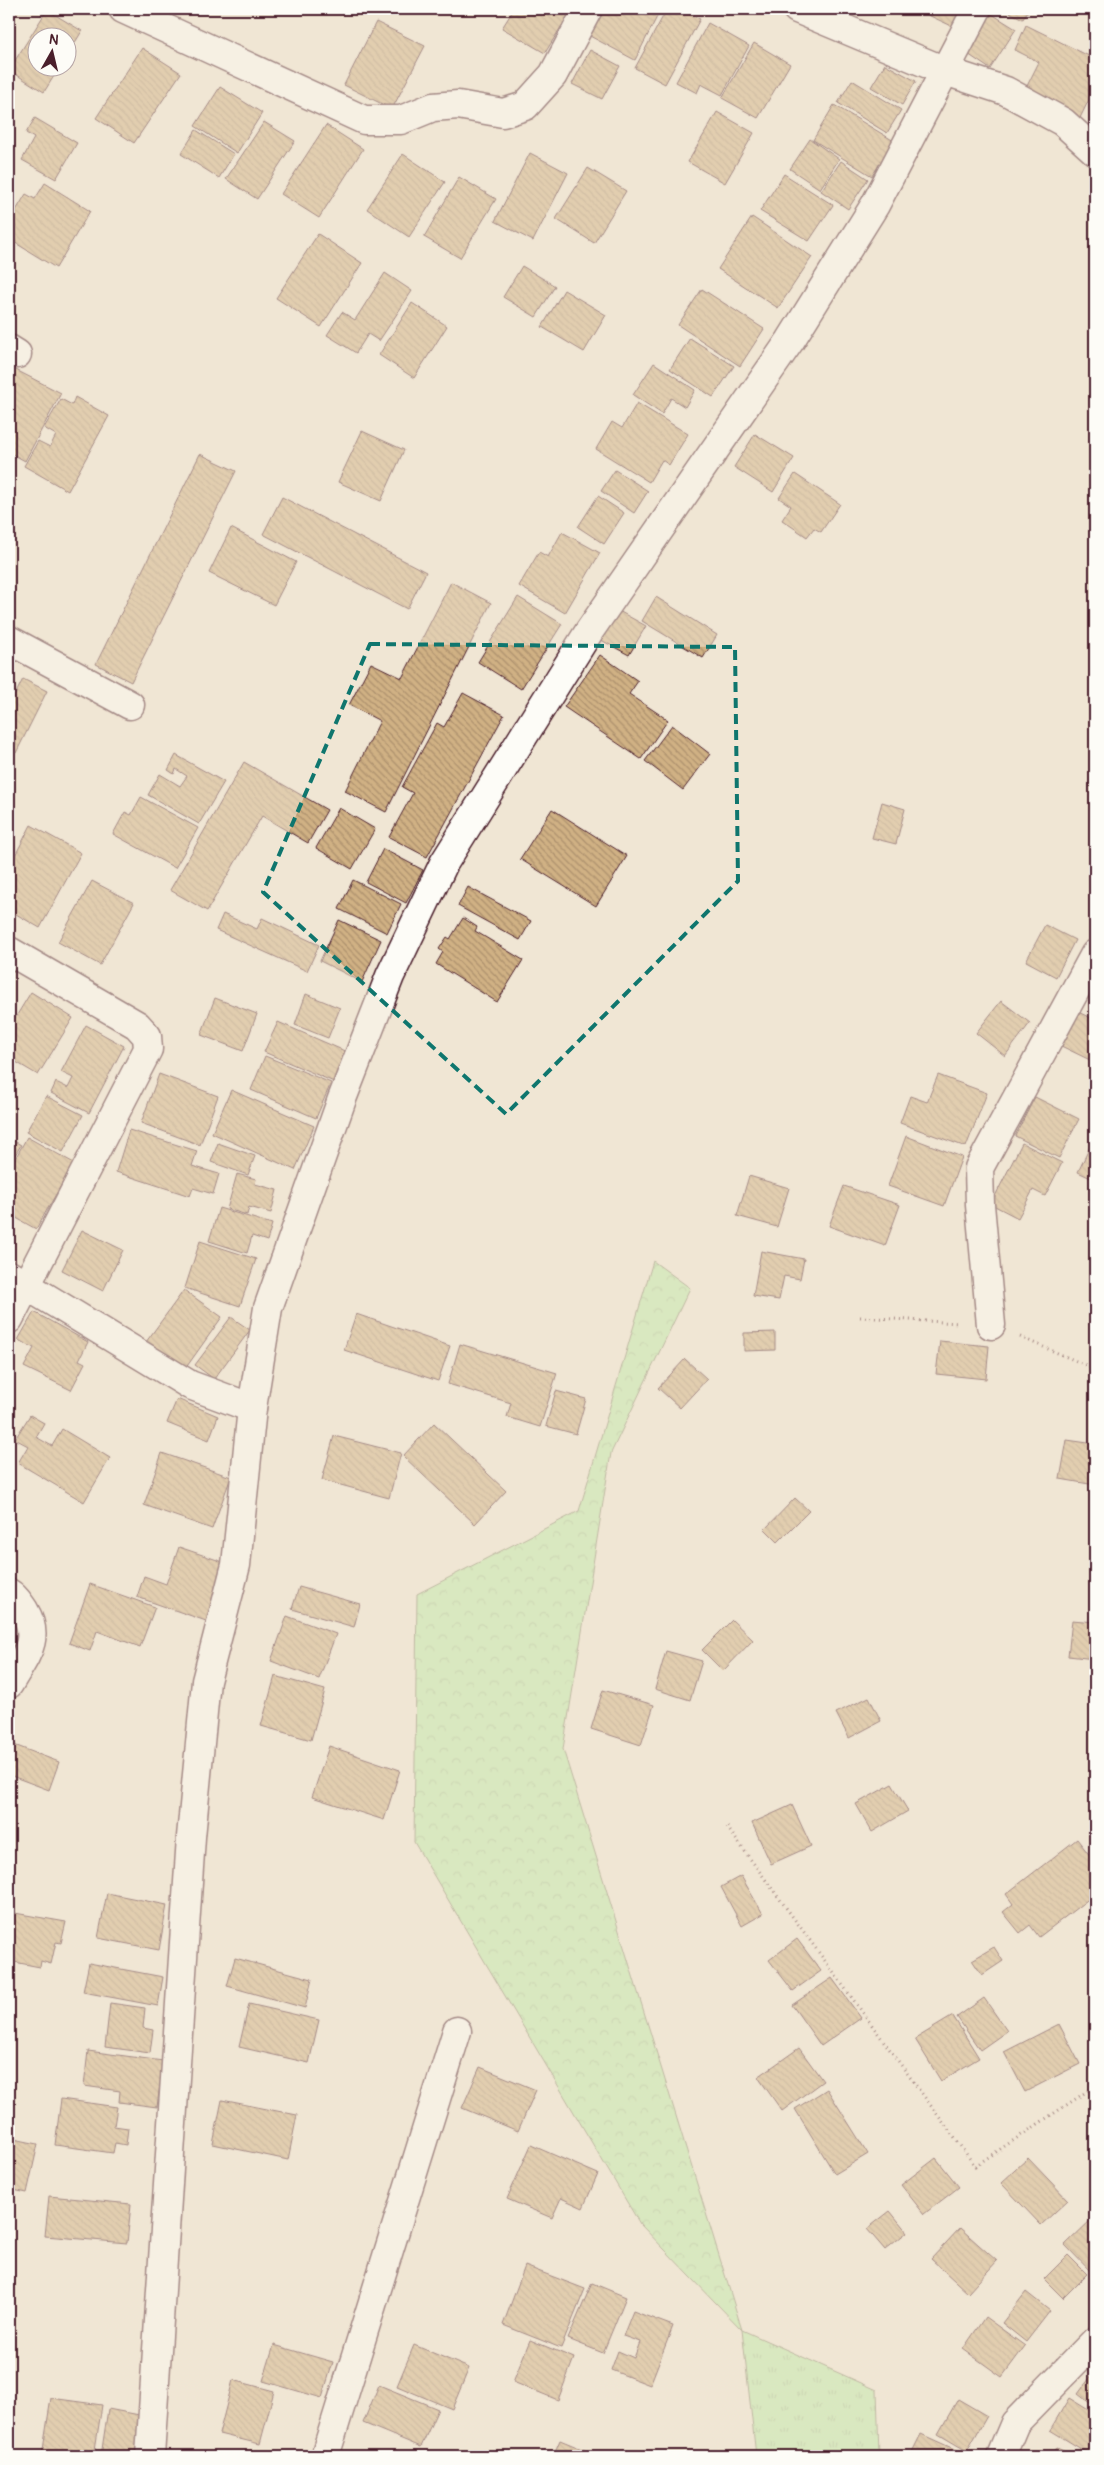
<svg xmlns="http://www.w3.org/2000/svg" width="1104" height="2465" font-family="Pangolin,sans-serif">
<defs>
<pattern id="grass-tufts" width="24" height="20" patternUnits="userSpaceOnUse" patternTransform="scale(1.25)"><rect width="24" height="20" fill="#bdeaa8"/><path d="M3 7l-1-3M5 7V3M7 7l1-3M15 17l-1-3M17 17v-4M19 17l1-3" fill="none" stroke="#a4c891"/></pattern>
<pattern id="forest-crowns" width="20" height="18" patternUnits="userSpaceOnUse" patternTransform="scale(1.25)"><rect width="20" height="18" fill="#bdeaa8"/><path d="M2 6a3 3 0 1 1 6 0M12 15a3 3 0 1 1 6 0" fill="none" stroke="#a4c891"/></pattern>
<pattern id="building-back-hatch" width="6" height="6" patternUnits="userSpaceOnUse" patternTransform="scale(1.25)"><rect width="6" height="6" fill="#d0b184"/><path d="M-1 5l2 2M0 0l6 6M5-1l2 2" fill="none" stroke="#ab8f6c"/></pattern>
</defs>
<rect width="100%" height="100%" fill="#f0e6d4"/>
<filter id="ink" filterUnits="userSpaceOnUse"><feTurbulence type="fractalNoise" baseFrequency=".02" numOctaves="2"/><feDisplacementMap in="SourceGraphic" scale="10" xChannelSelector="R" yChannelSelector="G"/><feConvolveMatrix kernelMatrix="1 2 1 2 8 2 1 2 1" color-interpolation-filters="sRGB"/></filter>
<g filter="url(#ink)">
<polygon fill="url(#grass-tufts)" stroke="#84846a" points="742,2330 877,2390 879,2456 756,2456"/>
<polygon fill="url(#forest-crowns)" stroke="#84846a" points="653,1261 690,1288 611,1453 563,1749 742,2330 640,2224 414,1842 417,1594 579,1511"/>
<g fill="url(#building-back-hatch)" stroke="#4a1f2b">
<polygon points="514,9 572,9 545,53 502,28"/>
<polygon points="600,9 661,9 635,60 586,34"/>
<polygon points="667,9 679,9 700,19 665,84 635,68"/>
<polygon points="931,9 962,9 954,27 928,15"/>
<polygon points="1003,9 1029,9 1023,19"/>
<polygon points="47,10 82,31 68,54 68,38 38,38 38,68 59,68 44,92 9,70"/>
<polygon points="987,11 1016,29 990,69 962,50"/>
<polygon points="376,22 425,46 392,109 344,85"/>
<polygon points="708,23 749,46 722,95 701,84 697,93 676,82"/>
<polygon points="1026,25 1095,59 1095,87 1080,118 1025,90 1039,62 1015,50"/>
<polygon points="754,43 790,64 758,118 722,98"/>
<polygon points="142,48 181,73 134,143 96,118"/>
<polygon points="590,50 620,66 602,99 572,84"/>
<polygon points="885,64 916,81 902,105 871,87"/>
<polygon points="852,80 901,110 887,133 838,103"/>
<polygon points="220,87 262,113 237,153 195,126"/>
<polygon points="1095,97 1095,109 1091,108"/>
<polygon points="834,105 894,141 872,176 813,140"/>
<polygon points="717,112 754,133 725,183 688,162"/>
<polygon points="35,118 77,143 56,179 22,160 34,138 26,133"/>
<polygon points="264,122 295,141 257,199 226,179"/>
<polygon points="326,125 363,149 319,218 281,194"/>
<polygon points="196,130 234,154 219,178 181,154"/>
<polygon points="810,139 839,159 820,189 790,169"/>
<polygon points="530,153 568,173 533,241 495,221"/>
<polygon points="403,154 445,182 409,237 367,209"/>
<polygon points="841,161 868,179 848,209 821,191"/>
<polygon points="588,168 626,191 594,243 556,219"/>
<polygon points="784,174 833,205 809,241 760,211"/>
<polygon points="459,177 496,199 460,258 424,237"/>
<polygon points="45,183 90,211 56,268 9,239 9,222 26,194 35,199"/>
<polygon points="752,217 812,257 778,308 718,269"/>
<polygon points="318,234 362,263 321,327 276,298"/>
<polygon points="522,266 555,286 536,317 503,297"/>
<polygon points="385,273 412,291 379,341 368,334 356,353 327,335 342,312 355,320"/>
<polygon points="702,289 764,329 740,366 678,325"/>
<polygon points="564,290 606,315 584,352 542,327"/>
<polygon points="412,303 447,326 414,378 379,355"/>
<polygon points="690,338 734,366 713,397 670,369"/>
<polygon points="654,363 695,390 685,407 671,398 662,414 633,395"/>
<polygon points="12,368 61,393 25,461 9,452 9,375"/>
<polygon points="75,397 109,416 68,491 24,466 38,441 50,447 56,435 44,428 61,399 72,405"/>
<polygon points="637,403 688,434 669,465 662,460 649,482 596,449 612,422 622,428"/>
<polygon points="362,431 404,450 381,501 338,482"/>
<polygon points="755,434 794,458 773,492 734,467"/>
<polygon points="200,454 236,471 131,682 96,664"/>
<polygon points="615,470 648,491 634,513 601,491"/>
<polygon points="795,474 840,504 821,532 814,528 807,537 782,520 791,506 779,498"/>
<polygon points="598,496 624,513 604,544 578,527"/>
<polygon points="282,497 426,572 407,609 263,534"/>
<polygon points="231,528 296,562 274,605 209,573"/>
<polygon points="562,532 600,553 565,613 519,586 539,552 548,557"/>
<polygon points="451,582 491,603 386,812 345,791 380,721 349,705 371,663 402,678"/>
<polygon points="518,597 562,624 521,689 478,662"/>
<polygon points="656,597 717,635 703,658 642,621"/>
<polygon points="617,610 646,626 629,655 601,640"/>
<polygon points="600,655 638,681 629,694 668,720 641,759 564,707"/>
<polygon points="23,679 47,691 16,753 9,750 9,707"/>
<polygon points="463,693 504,715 427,857 389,837 413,793 402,787 437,723 444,727"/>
<polygon points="672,725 710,754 683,790 645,761"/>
<polygon points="176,755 224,782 199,824 148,795 160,774 180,786 187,776 176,769 174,774 168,770"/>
<polygon points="244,762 327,810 308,843 262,816 207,911 170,890"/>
<polygon points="141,797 198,828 175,868 113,834 125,812 131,815"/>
<polygon points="882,802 905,809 896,844 872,838"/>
<polygon points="339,808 375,829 352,869 316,848"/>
<polygon points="552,809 627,856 596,906 520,859"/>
<polygon points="31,825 81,853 40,928 9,910 9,867"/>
<polygon points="383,849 423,870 406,903 366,882"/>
<polygon points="353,880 401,904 387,933 339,909"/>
<polygon points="92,881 134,903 100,965 58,942"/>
<polygon points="468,887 531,921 520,940 458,906"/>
<polygon points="223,914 257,929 262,918 319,945 307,971 216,930"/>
<polygon points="463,918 477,927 475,931 523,960 497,1002 436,964 443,952 439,949 447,937 450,939"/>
<polygon points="339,920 381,940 362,982 320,961"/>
<polygon points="1045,925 1075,940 1056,977 1026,961"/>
<polygon points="31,992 73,1018 38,1075 9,1058 9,1028"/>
<polygon points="306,994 340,1008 328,1038 295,1025"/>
<polygon points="215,998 257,1014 243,1051 201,1035"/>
<polygon points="1001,1001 1030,1023 1005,1056 976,1033"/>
<polygon points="1074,1010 1095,1020 1095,1049 1090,1060 1057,1044"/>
<polygon points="278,1022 347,1052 334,1082 264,1052"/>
<polygon points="86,1025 124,1046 89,1113 51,1093 56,1082 68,1088 73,1078 61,1072"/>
<polygon points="265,1056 331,1083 316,1118 251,1090"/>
<polygon points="159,1074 218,1096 200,1145 141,1123"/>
<polygon points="938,1075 987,1093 966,1147 900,1123 910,1096 927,1102"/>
<polygon points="231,1090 314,1126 295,1170 212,1133"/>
<polygon points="46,1096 83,1115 63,1152 26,1132"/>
<polygon points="1035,1097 1079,1119 1059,1158 1015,1136"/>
<polygon points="129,1130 197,1151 192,1166 219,1174 213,1194 193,1188 190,1196 116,1172"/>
<polygon points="906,1136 962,1157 944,1206 888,1186"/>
<polygon points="1095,1136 1095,1180 1078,1172"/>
<polygon points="27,1137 74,1163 36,1229 9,1214 9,1170"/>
<polygon points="9,1138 21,1145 9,1165"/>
<polygon points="218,1143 255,1156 248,1175 211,1162"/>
<polygon points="1022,1143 1062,1163 1045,1196 1033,1190 1018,1218 991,1204"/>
<polygon points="237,1174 256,1179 255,1184 277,1190 271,1213 249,1207 247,1215 227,1209"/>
<polygon points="749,1176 789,1188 777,1227 737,1216"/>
<polygon points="844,1186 900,1205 885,1246 829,1226"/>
<polygon points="219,1208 272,1224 267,1241 252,1236 247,1253 209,1241"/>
<polygon points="82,1230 123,1250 103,1291 62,1270"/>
<polygon points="200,1241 256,1259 240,1306 185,1288"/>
<polygon points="761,1251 804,1259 800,1279 784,1276 779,1300 753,1296"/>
<polygon points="184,1290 222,1317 185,1369 146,1342"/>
<polygon points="34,1312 88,1342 79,1360 85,1363 71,1390 24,1367 34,1348 18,1340"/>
<polygon points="356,1314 450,1346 438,1381 344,1350"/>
<polygon points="231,1317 250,1330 214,1379 195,1365"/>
<polygon points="775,1332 775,1350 744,1351 744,1333"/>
<polygon points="940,1341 989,1346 986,1379 936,1374"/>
<polygon points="460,1344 557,1373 540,1427 507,1417 511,1403 448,1384"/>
<polygon points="685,1359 707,1379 680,1408 658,1388"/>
<polygon points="556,1391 586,1399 576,1434 546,1426"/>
<polygon points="177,1399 218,1416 209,1440 167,1423"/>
<polygon points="30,1415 44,1423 36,1437 52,1446 62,1429 110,1458 84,1502 18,1463 28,1446 15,1439"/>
<polygon points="434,1423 506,1491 475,1524 403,1456"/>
<polygon points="334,1436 401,1453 389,1498 322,1480"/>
<polygon points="1067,1440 1095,1444 1095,1485 1060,1479"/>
<polygon points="162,1453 231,1477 212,1529 144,1505"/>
<polygon points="795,1498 809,1511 778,1542 765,1529"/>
<polygon points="179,1547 229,1564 209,1622 137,1597 144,1576 166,1584"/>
<polygon points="90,1584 155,1607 140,1647 97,1631 90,1651 69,1643"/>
<polygon points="299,1587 360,1604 354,1627 292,1609"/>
<polygon points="287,1616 336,1634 319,1679 271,1661"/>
<polygon points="732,1620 753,1640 723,1671 702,1650"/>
<polygon points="1072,1620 1095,1622 1095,1659 1068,1656"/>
<polygon points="666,1651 702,1661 690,1700 655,1689"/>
<polygon points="275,1676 325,1690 311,1740 261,1726"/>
<polygon points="603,1690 654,1705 641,1745 591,1729"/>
<polygon points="869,1697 881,1721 849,1738 836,1713"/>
<polygon points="9,1743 59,1762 49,1790 9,1775"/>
<polygon points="329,1746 400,1770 384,1820 312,1797"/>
<polygon points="892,1784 908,1811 872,1832 856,1804"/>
<polygon points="792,1805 811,1846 771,1864 752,1823"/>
<polygon points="1077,1839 1095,1862 1095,1894 1039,1937 1030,1925 1020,1933 1003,1912 1013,1904 1006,1894"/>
<polygon points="741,1876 763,1914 742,1926 721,1887"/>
<polygon points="107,1893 167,1905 159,1950 98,1938"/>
<polygon points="9,1912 66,1922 61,1943 56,1942 51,1964 41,1961 40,1967 9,1961"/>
<polygon points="797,1939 821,1971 793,1991 769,1960"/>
<polygon points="994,1947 1003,1961 982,1975 972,1960"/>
<polygon points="235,1958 312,1979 305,2008 227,1986"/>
<polygon points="89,1963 163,1977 158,2006 83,1992"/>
<polygon points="832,1978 861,2018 821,2046 792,2005"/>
<polygon points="984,1998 1007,2031 980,2050 957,2017"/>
<polygon points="110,2003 145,2008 143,2028 153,2030 150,2053 105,2047"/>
<polygon points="249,2004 319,2020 309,2063 239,2047"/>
<polygon points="953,2016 979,2058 941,2081 915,2039"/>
<polygon points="1059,2024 1080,2064 1025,2092 1004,2052"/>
<polygon points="799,2048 823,2081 782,2111 758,2077"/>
<polygon points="88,2051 163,2061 157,2107 119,2102 120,2091 84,2086"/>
<polygon points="480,2067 536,2090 518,2131 462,2108"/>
<polygon points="827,2089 868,2154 835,2174 795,2109"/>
<polygon points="1095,2096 1095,2107 1090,2100"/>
<polygon points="61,2099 117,2107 114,2126 128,2128 126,2145 115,2143 113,2153 55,2145"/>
<polygon points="222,2100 297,2115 288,2160 213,2144"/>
<polygon points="9,2138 38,2144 27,2193 9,2189"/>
<polygon points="531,2145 598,2174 583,2208 561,2198 552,2218 507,2199"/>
<polygon points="936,2158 959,2187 924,2214 901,2185"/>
<polygon points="1028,2158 1068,2200 1041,2225 1001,2183"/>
<polygon points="49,2196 131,2204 127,2243 45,2236"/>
<polygon points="890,2211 907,2232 885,2250 867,2229"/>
<polygon points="1095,2216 1095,2276 1065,2245"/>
<polygon points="960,2228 997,2261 968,2293 931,2259"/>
<polygon points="1068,2255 1087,2274 1063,2298 1044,2279"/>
<polygon points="525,2266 585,2289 561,2348 503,2325"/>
<polygon points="592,2283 626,2297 603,2353 568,2339"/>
<polygon points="1026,2292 1050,2311 1026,2342 1002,2323"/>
<polygon points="633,2311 673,2326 650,2385 611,2370 618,2351 634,2358 640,2342 623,2336"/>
<polygon points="985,2317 1025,2346 1002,2377 963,2349"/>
<polygon points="530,2340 574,2358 558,2400 513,2382"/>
<polygon points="274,2345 333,2362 322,2398 263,2381"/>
<polygon points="414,2345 469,2368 452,2409 397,2386"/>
<polygon points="1095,2371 1095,2407 1078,2394"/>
<polygon points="233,2380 274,2391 260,2444 219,2434"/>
<polygon points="379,2385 438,2409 421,2447 363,2423"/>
<polygon points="51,2398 102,2405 94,2456 42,2456"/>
<polygon points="1069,2398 1095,2414 1095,2447 1091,2455 1050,2430"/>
<polygon points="958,2399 987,2416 967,2451 938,2434"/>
<polygon points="108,2409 150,2417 144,2456 101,2456"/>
<polygon points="921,2434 963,2453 962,2456 910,2456"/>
<polygon points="560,2440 599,2456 553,2456"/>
<polygon points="1057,2447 1076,2456 1053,2456"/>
</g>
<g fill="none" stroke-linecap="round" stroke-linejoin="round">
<defs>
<g id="street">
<polyline points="123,9 364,120 401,120 433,107 458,105 503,113 525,106 553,75 588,9"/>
<polyline points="797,9 945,71 1006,91 1063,122 1095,151"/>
<polyline points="9,349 17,354"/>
<polyline points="9,640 130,705"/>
<polyline points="9,951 137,1025 147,1036 148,1049 9,1319"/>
<polyline points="9,1275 190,1385 252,1408"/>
<polyline points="991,1325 980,1205 979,1168 1095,954"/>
<path d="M9 1593C16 1597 19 1603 24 1610 42 1640 24 1657 9 1684"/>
<polyline points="150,2456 191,1837 206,1681 236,1565 252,1408 268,1308 342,1099 390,976 444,863 590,630 790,341 875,205 977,9"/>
<polyline points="325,2456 457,2031"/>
<polyline points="1001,2456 1015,2423 1095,2341"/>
</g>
</defs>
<use href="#street" stroke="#4a1f2b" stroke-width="31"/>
<g stroke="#4a1f2b" stroke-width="3" stroke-dasharray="1 4" stroke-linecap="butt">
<polyline points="860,1317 959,1323"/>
<polyline points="1020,1337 1095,1369"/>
<polyline points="727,1827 975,2166 1095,2086"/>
</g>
<use href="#street" stroke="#fdfcf7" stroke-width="28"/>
</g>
</g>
<path d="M0 0H1104V2465H0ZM370 644 735 647 738 881 506 1114 263 892Z" fill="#f0e6d4" fill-opacity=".55" fill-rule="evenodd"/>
<path fill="none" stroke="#0f766e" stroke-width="4" stroke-dasharray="10 6" stroke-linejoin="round" d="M370 644 735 647 738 881 506 1114 263 892Z"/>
<rect width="1104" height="2465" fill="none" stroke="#fdfcf7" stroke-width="30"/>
<rect x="15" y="15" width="1074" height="2435" fill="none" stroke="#4a1f2b" stroke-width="2" filter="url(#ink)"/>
<g transform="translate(52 52) rotate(8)"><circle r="24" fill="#fdfcf7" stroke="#b5a4a5"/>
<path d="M0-4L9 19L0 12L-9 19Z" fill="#4a1f2b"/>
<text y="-8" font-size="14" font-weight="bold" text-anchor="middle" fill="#4a1f2b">N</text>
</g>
</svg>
